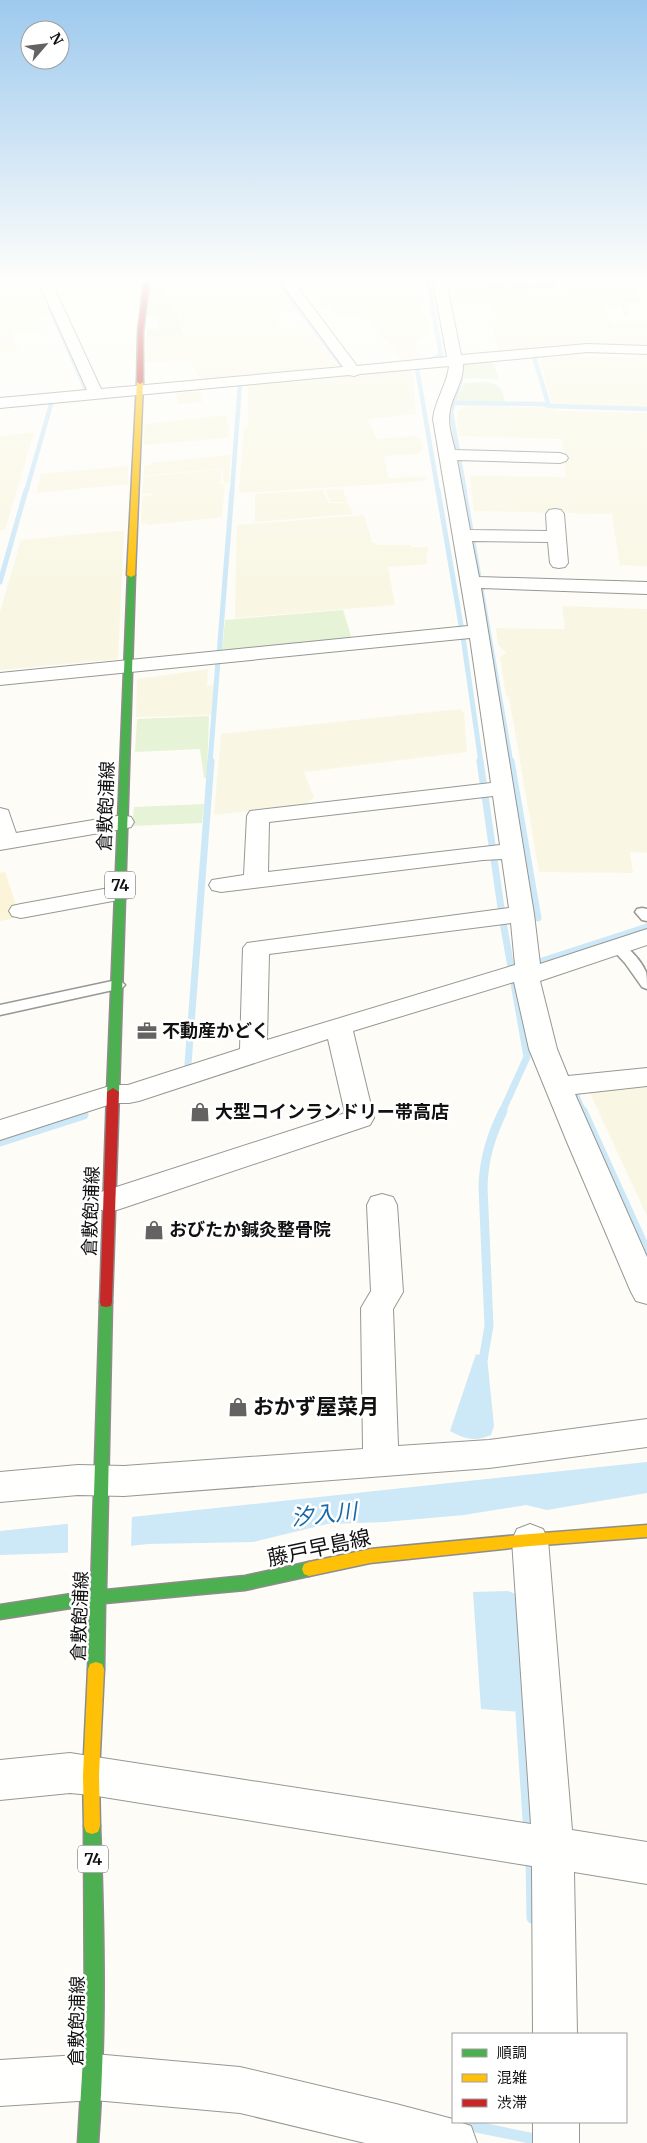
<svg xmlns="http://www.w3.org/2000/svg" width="647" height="2143" font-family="Merriweather,'Noto Sans JP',serif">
<rect width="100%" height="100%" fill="#fdfcf7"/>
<g fill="#f9f7e4">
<polygon points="0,281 32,281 34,287 40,291 51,315 38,318 43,330 11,333 18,352 0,353"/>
<polygon points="160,281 237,281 242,289 278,286 298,312 271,314 280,329 306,327 310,328 337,366 200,380 190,360 145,362 147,338 186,335 182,326 183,321"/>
<polygon points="333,281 419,281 422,298 420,300 423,311 421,314 426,317 428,332 416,343 415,347 421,358 401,360 391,345 380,336 368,318 394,316 368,317 366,313 335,315 330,307 311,308 307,303 316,302 319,305 315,298 344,296"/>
<polygon points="450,292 587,292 593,308 593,303 619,304 620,307 604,307 612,323 647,322 647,347 499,353 492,326 498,326 493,306 453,306"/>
<polygon points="638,355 647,356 647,407 552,405 540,359 568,356 637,358"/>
<polygon points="403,369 412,372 416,414 367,419 377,439 415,436 420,439 423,447 418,454 384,456 388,478 425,477 426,481 243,493 239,491 244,427 248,426 248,386 250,383"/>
<polygon points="200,391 202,402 178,404 176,393"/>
<polygon points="467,406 553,408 559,411 647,413 647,566 620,565 612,514 474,511 470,476 566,477 562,439 459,436 457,411"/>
<polygon points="226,415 229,427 227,438 143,445 145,424"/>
<polygon points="34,432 5,530 0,530 0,436"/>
<polygon points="231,455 229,483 224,483 222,468 144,476 144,466 151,465 151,463"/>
<polygon points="128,466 128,484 36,493 41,474"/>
<polygon points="221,469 220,484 225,484 222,517 150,525 141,523 142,497 152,495 151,493 142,494 144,477"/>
<polygon points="343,489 347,502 330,502 326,490"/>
<polygon points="323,490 329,503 348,503 353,514 255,522 255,494"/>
<polygon points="364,515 372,542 379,545 411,545 410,547 428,547 426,556 427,564 388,567 395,605 235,618 237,525"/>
<polygon points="116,531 124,531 118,659 0,670 0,612 21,540"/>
<polygon points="562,606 647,609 647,853 630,852 633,873 539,872 509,697 506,696 500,657 506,653 498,645 496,628 565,629"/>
<polygon points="208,669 207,686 214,685 211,715 136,717 137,679"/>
<polygon points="460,709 464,713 467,752 304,772 314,797 306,804 214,815 221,734"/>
<polygon points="647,1083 647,1216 588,1089"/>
</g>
<g fill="#e7f3d7">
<polygon points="153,281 158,281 181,321 180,327 184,335 147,337 147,329 158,328 159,317 147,317"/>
<polygon points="559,281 647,281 647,291 636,291 642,303 624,303 629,314 625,315 620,304 617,303 593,303 589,292 627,291 563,291 561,290"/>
<polygon points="488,359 493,362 499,379 462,378 463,363"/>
<path d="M483 382C499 383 502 387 505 402H456L464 383Z"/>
<polygon points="343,610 352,639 222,651 225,620"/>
<polygon points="209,716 207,778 204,778 200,749 135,752 137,719"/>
<polygon points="204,804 202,823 132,826 134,807"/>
</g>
<polygon fill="#d8eac5" points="485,281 498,281 501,286 509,286 508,281 523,281 528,286 532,286 533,281 554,283 557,289 452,290 451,288 486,286"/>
<polygon fill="#fcf4d9" points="5,872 20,917 0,921 0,873"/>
<g fill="#cde8f7">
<path d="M476 1354 487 1357 494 1426 491 1435C474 1442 465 1439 450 1431Z"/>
<polygon points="647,1462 647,1493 547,1510 526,1505 464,1515 385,1522 327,1524 253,1542 148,1544 63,1553 0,1555 0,1531"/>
<polygon points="508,1591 526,1598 532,1713 481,1709 473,1592"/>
</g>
<polygon fill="#fdfcf7" points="132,1514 131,1548 68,1555 68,1521"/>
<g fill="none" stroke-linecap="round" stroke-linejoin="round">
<g stroke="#cde8f7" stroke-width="4.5">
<polyline points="278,281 344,369"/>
<polyline points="49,305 86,390"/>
<polyline points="534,357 549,406"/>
<polyline points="416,362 438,492"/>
<polyline points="425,362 441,355 428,281"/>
<polyline points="461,365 461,379 451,412 465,492"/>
<polyline points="453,403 543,404 549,406 647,409"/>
<polyline points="26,492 52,401"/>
<polyline points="232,492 240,384 237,379"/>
</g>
<g stroke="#cde8f7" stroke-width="5">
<polyline points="438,490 463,637 481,763"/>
<polyline points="464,490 511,763"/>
<polyline points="0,582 26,490"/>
<polyline points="219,655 232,490"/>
<polyline points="210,763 218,661"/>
</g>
<g stroke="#cde8f7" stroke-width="7">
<polyline points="480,761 503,922 527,1057 502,1112"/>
<polyline points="511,761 538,918"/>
<polyline points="542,961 647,927"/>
<polyline points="188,1064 211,761"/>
<polyline points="572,1087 583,1112"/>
</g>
<g stroke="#cde8f7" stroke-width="9">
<polyline points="583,1111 647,1252"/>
<polyline points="0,1142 84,1115"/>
<path d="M482 1366 489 1326 483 1186C484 1158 491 1136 503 1111"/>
</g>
<g stroke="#cde8f7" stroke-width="11">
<polyline points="521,1713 529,1834"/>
<polyline points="531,1857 532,1918"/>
<polyline points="462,2124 554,2143"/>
</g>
<defs>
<g id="lane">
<polygon points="642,908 647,909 647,921 642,920 635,912 637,909"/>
<path d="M617 942C628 945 642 962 646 972 647 976 647 984 647 989L642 987 625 963 610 947 612 944Z"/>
<polygon points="117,980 122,982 125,985 122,988 0,1015 0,1005"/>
</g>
<g id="street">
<path d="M38 281H51L101 389 343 367 280 281H293L357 366 447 357 433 281H446L461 355 588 344 647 346V354L588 352 463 364C464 381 453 394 450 410 447 423 452 438 455 450L560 453 566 455 568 458 566 461 560 463 457 460 470 530 547 531 546 514 549 510 555 509 561 510 564 514 568 563 565 567 559 568 553 567 550 563 548 542 472 541 479 577 647 582V594L481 588 534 914 540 964 647 929V945L540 981 557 1049 568 1076 647 1068V1086L575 1094 647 1257V1304L636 1301 631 1292 567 1142 529 1049 514 982 353 1031 374 1118 370 1125 120 1209 109 1212 98 1209 94 1201 98 1193 345 1113 328 1039 139 1101 129 1103H114L0 1140V1120L113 1085H128L240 1049 243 948 247 943 509 908 502 859 483 860 221 892 212 890 209 885 212 880 244 875 247 816 250 811 491 783 470 638 0 685V673L468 626 433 419C435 400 447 385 449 366L360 374 354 376 349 375 0 408V398L87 390ZM493 796 500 845 268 872 269 822ZM511 923 515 965 267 1040 269 954Z"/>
<polygon points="0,808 8,810 16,833 123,815 131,817 134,822 131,827 123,829 0,850"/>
<polygon points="120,886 129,888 132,893 129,898 21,918 12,916 9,911 12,906 21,904"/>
<polygon points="382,1194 393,1197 397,1205 403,1292 393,1309 398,1446 489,1440 647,1419 647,1447 489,1468 124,1496 78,1495 0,1502 0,1472 78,1465 124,1466 363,1449 361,1308 371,1291 367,1205 371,1197"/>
<polygon points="530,1524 543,1529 548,1540 572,1830 647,1842 647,1884 574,1872 577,2034 533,2034 532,1866 91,1795 70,1793 0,1800 0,1760 70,1753 531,1824 512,1540 517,1529"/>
<polygon points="94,2054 240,2067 396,2104 453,2119 453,2122 459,2122 471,2126 477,2143 365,2143 240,2113 94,2100 0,2106 0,2060"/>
<rect x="533" y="2122" width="46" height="21"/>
</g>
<g id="fast">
<polygon points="128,573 135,575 119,1092 113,1096 107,1092"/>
<polygon points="106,1297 111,1298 112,1302 106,1590 245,1576 309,1562 314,1564 316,1569 314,1574 309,1576 245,1590 105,1603 104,1669 102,1674 96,1676 90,1674 88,1669 90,1605 0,1619 0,1605 91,1591 100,1302 101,1298"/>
<path d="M92 1818 98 1820 100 1826C104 1932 106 2037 98 2143H78L85 2024 84 1826 86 1820Z"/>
</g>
<g id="slow">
<polygon points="140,380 143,382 135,575 131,577 127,575 137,382"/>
<polygon points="647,1525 647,1537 530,1546 370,1563 309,1576 304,1574 302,1569 304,1564 309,1562 370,1549 530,1534"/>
<polygon points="96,1662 102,1664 104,1669 99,1775 100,1826 98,1832 92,1834 86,1832 84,1826 83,1775 88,1669 90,1664"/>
</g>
<g id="jam">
<polygon points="144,281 150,281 143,331 143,382 140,384 137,382 138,331"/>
<polygon points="113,1088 119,1092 112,1302 111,1306 106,1307 101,1306 100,1302 107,1092"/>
</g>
</defs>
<use href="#lane" stroke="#979795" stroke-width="3"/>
<use href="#street" stroke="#979795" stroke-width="2"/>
<use href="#fast" stroke="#8e8d8b" stroke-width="3"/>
<use href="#slow" stroke="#8e8d8b" stroke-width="3"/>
<use href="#jam" stroke="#8e8d8b" stroke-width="3"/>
<use href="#lane" fill="#fffffe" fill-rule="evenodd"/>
<use href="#street" fill="#fffffe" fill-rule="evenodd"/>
<use href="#fast" fill="#4caf50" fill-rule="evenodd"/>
<use href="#slow" fill="#ffc107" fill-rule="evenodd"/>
<use href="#jam" fill="#c62828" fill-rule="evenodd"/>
</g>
<linearGradient id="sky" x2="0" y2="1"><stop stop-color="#9dc9ee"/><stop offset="0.48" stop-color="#fefefb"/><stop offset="1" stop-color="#fefefb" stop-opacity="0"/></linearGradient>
<rect width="647" height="581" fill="url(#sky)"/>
<defs>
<symbol id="office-bare" viewBox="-9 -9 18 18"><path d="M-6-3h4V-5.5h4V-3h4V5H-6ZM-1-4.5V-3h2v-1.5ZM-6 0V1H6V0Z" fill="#646362" stroke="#fff" stroke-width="2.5" paint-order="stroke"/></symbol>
<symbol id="shop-bare" viewBox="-9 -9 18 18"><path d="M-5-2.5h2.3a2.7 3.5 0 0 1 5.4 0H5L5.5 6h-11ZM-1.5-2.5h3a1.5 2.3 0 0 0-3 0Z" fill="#646362" stroke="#fff" stroke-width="2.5" paint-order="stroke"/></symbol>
</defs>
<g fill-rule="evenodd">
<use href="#office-bare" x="133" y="1017" width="28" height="28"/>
<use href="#shop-bare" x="186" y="1098" width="28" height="28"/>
<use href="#shop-bare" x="140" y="1216" width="28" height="28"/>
<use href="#shop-bare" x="224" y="1393" width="28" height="28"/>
</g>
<g text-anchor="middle" stroke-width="5" stroke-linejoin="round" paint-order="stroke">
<g fill="#fff" stroke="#585858" stroke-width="1">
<rect x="105" y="871.5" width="30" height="27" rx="4"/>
<rect x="78" y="1845.5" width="30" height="27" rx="4"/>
</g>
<g font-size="16" font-weight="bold" fill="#111">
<text x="120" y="891">74</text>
<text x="93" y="1865">74</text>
</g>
<g font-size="18" fill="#111" stroke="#fff">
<text transform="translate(106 806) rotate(-88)" y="6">倉敷飽浦線</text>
<text transform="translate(91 1211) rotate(-88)" y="6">倉敷飽浦線</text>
<text transform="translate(80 1616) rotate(-88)" y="6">倉敷飽浦線</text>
<text transform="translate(77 2021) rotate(-89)" y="6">倉敷飽浦線</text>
</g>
<g font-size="18" font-weight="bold" fill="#111" stroke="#fff" text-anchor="start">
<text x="162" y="1037">不動産かどく</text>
<text x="215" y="1118">大型コインランドリー帯高店</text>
<text x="169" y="1236">おびたか鍼灸整骨院</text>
</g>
<g font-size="21" font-weight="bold" fill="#111" stroke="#fff" text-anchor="start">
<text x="253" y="1414">おかず屋菜月</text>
</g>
<g font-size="21" fill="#111" stroke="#fff">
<text transform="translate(319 1548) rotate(-12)" y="7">藤戸早島線</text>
</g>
<g font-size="22" font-style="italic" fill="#1768a6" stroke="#fff">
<text transform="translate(324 1514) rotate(-6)" y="8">汐入川</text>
</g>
</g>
<rect x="452" y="2033" width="175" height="90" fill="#ffffff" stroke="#a0a0a0"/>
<rect x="462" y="2049" width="25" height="8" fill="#4caf50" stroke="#a0a0a0"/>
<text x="497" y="2058" font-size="15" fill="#111111">順調</text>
<rect x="462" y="2074" width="25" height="8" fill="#ffc107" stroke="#a0a0a0"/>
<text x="497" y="2083" font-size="15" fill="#111111">混雑</text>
<rect x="462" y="2099" width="25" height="8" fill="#c62828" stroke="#a0a0a0"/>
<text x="497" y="2108" font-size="15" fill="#111111">渋滞</text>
<g transform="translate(45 45) rotate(62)"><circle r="24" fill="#ffffff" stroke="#a0a0a0"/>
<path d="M0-4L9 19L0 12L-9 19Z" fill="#646362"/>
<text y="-8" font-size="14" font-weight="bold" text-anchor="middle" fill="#111111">N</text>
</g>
</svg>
